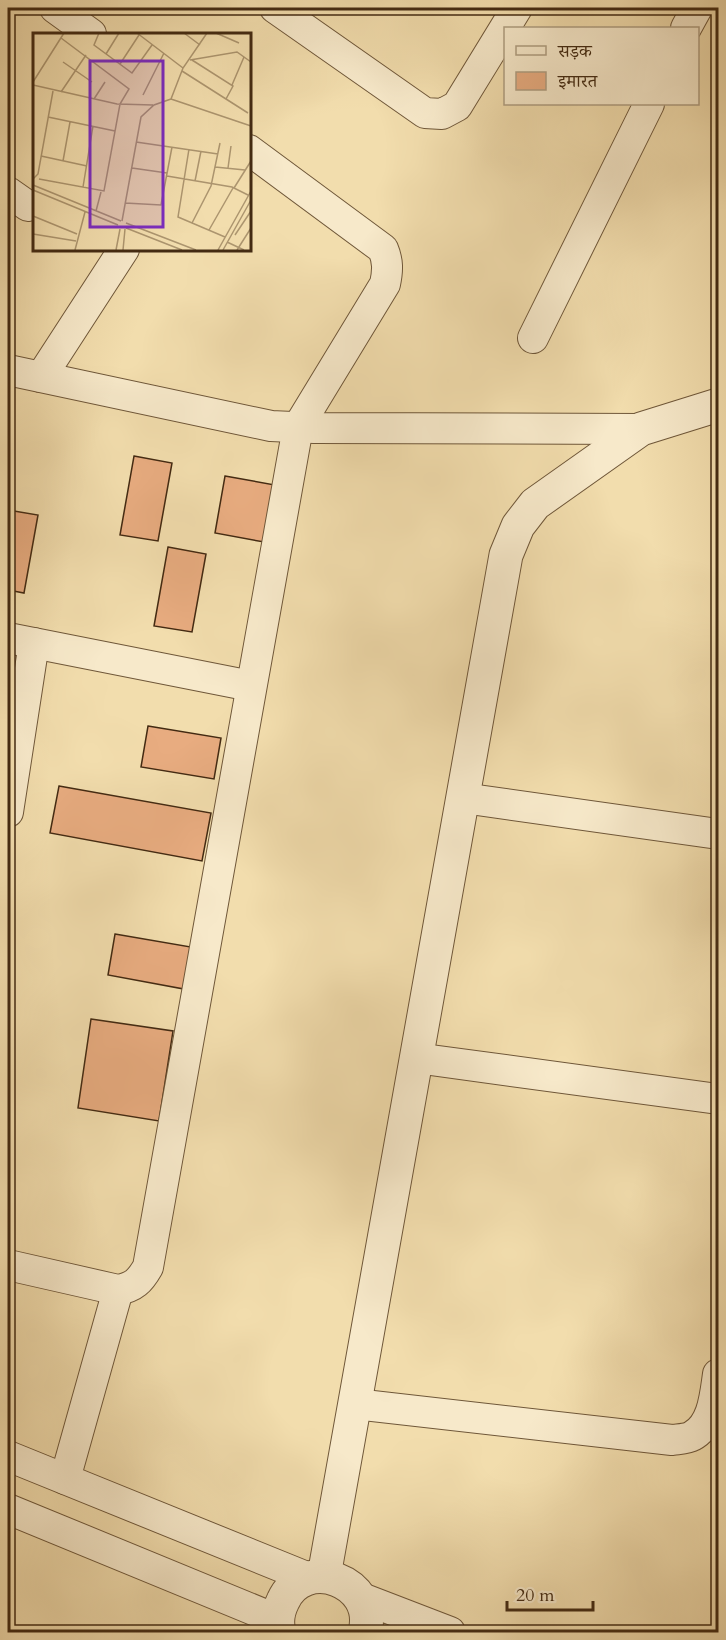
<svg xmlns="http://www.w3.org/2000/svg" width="726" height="1640" font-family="Cardo,'Noto Serif Devanagari',serif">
<rect width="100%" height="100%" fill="#f2ddad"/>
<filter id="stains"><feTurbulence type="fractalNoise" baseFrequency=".00333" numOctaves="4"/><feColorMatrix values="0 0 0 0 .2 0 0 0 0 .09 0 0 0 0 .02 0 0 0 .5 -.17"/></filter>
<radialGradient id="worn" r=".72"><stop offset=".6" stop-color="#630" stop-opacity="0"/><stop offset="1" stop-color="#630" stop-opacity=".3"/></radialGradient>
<g fill="#e8ac80" stroke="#432a12" stroke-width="1.5">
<polygon points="134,456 172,463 158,541 120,535"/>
<polygon points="225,476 275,485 264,542 215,533"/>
<polygon points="8,510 38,515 24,593 8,590"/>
<polygon points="168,547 206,554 192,632 154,626"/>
<polygon points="148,726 221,738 214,779 141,767"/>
<polygon points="59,786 211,813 202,861 50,833"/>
<polygon points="115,934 191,947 184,989 108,975"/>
<polygon points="91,1019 173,1031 159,1121 78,1108"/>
</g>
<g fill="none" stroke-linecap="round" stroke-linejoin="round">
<defs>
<g id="minor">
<polyline points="55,8 91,34"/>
<polyline points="275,8 425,113 442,114 457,106 517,8"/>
<polyline points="686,28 697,8"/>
<polyline points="8,192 28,206"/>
<polyline points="533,338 649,104"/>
<polyline points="8,370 271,426 314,428 641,429"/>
<polyline points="41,377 124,249"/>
<polyline points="8,638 251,686"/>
<polyline points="463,798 718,834"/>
<polyline points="8,812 34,643"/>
<polyline points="416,1058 718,1099"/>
<path d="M8 1265 118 1290C134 1287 140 1281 148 1267L298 427 385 284C388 270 388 261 383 249L249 150"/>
<path d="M355 1404 672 1440C678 1439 687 1439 692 1436 713 1425 715 1395 718 1374"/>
<polyline points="8,1456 309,1578"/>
<polyline points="65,1479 118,1290"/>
<polyline points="8,1509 278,1620"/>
<polyline points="359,1597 450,1632"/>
</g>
<g id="tertiary">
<polyline points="324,1576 506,555 518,526 535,504 641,429 718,405"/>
<path d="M279 1632C276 1621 278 1611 283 1601 304 1554 378 1581 365 1632"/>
</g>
</defs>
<use href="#minor" stroke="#6f5739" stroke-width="32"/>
<use href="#tertiary" stroke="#6f5739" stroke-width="35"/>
<use href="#minor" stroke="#f7e9ca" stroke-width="30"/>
<use href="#tertiary" stroke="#f7e9ca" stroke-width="33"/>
</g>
<g transform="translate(33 33)">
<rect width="218" height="218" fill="#f2ddad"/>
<path fill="none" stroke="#ac956f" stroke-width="1.5" d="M66 0 61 12 99 40 119 12M104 0 150 35M151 0 167 12M174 0 150 35 138 66 218 93M183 0 206 10M73 21 86 0M157 27 204 19 218 29M159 27 200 53 193 66M30 29 59 49M87 31 106 2M149 38 215 80M0 49 31 0M0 52 84 71 120 72M199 52 211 24M28 59 53 22M110 62 131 20M61 66 72 49M15 84 82 98M103 109 185 121M156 116 145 184 192 204M8 123 54 133M30 128 37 89M182 134 212 137M99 135 134 140M195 135 198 113M134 143 199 154 215 162M0 146 5 141 20 58M6 146 71 158 87 71 96 56 28 5M162 148 168 118M0 152 88 188M50 154 60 93M201 155 218 128M0 157 85 192M92 170 128 172 139 114M63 178 68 159M0 183 44 201M89 188 108 84 121 72 138 66M93 190 163 217M159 190 178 153 187 110M93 195 149 217M176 197 200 155M0 201 43 208M202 202 218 178M194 209 211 217M42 217 52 179M83 217 87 196M90 217 92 196M185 217 218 158M190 217 218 167M204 217 218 195"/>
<path fill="#7b2cbf" fill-opacity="0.15" stroke="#7b2cbf" stroke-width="3" d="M57 28H130V194H57Z"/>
<rect width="218" height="218" fill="none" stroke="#432a12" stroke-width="3"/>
</g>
<rect width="726" height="1640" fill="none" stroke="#f2ddad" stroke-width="30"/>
<rect x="9" y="9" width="708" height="1622" fill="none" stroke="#432a12" stroke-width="3"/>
<rect x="15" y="15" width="696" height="1610" fill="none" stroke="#432a12" stroke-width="1.5"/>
<rect x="504" y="27" width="195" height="78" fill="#f7e9ca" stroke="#af9d80" stroke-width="1.5"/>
<rect x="516" y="46" width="30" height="9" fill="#f7e9ca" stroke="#af9d80" stroke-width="1.5"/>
<text x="558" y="57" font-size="18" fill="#432a12">सड़क</text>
<rect x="516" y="72" width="30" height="18" fill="#e8ac80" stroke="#af9d80" stroke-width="1.5"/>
<text x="558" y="87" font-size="18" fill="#432a12">इमारत</text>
<path d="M507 1601v9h86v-9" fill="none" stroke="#432a12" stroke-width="3"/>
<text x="516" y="1601" font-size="18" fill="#432a12" stroke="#f7e9ca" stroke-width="4.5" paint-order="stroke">20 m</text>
<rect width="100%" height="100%" filter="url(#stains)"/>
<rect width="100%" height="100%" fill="url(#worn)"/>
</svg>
